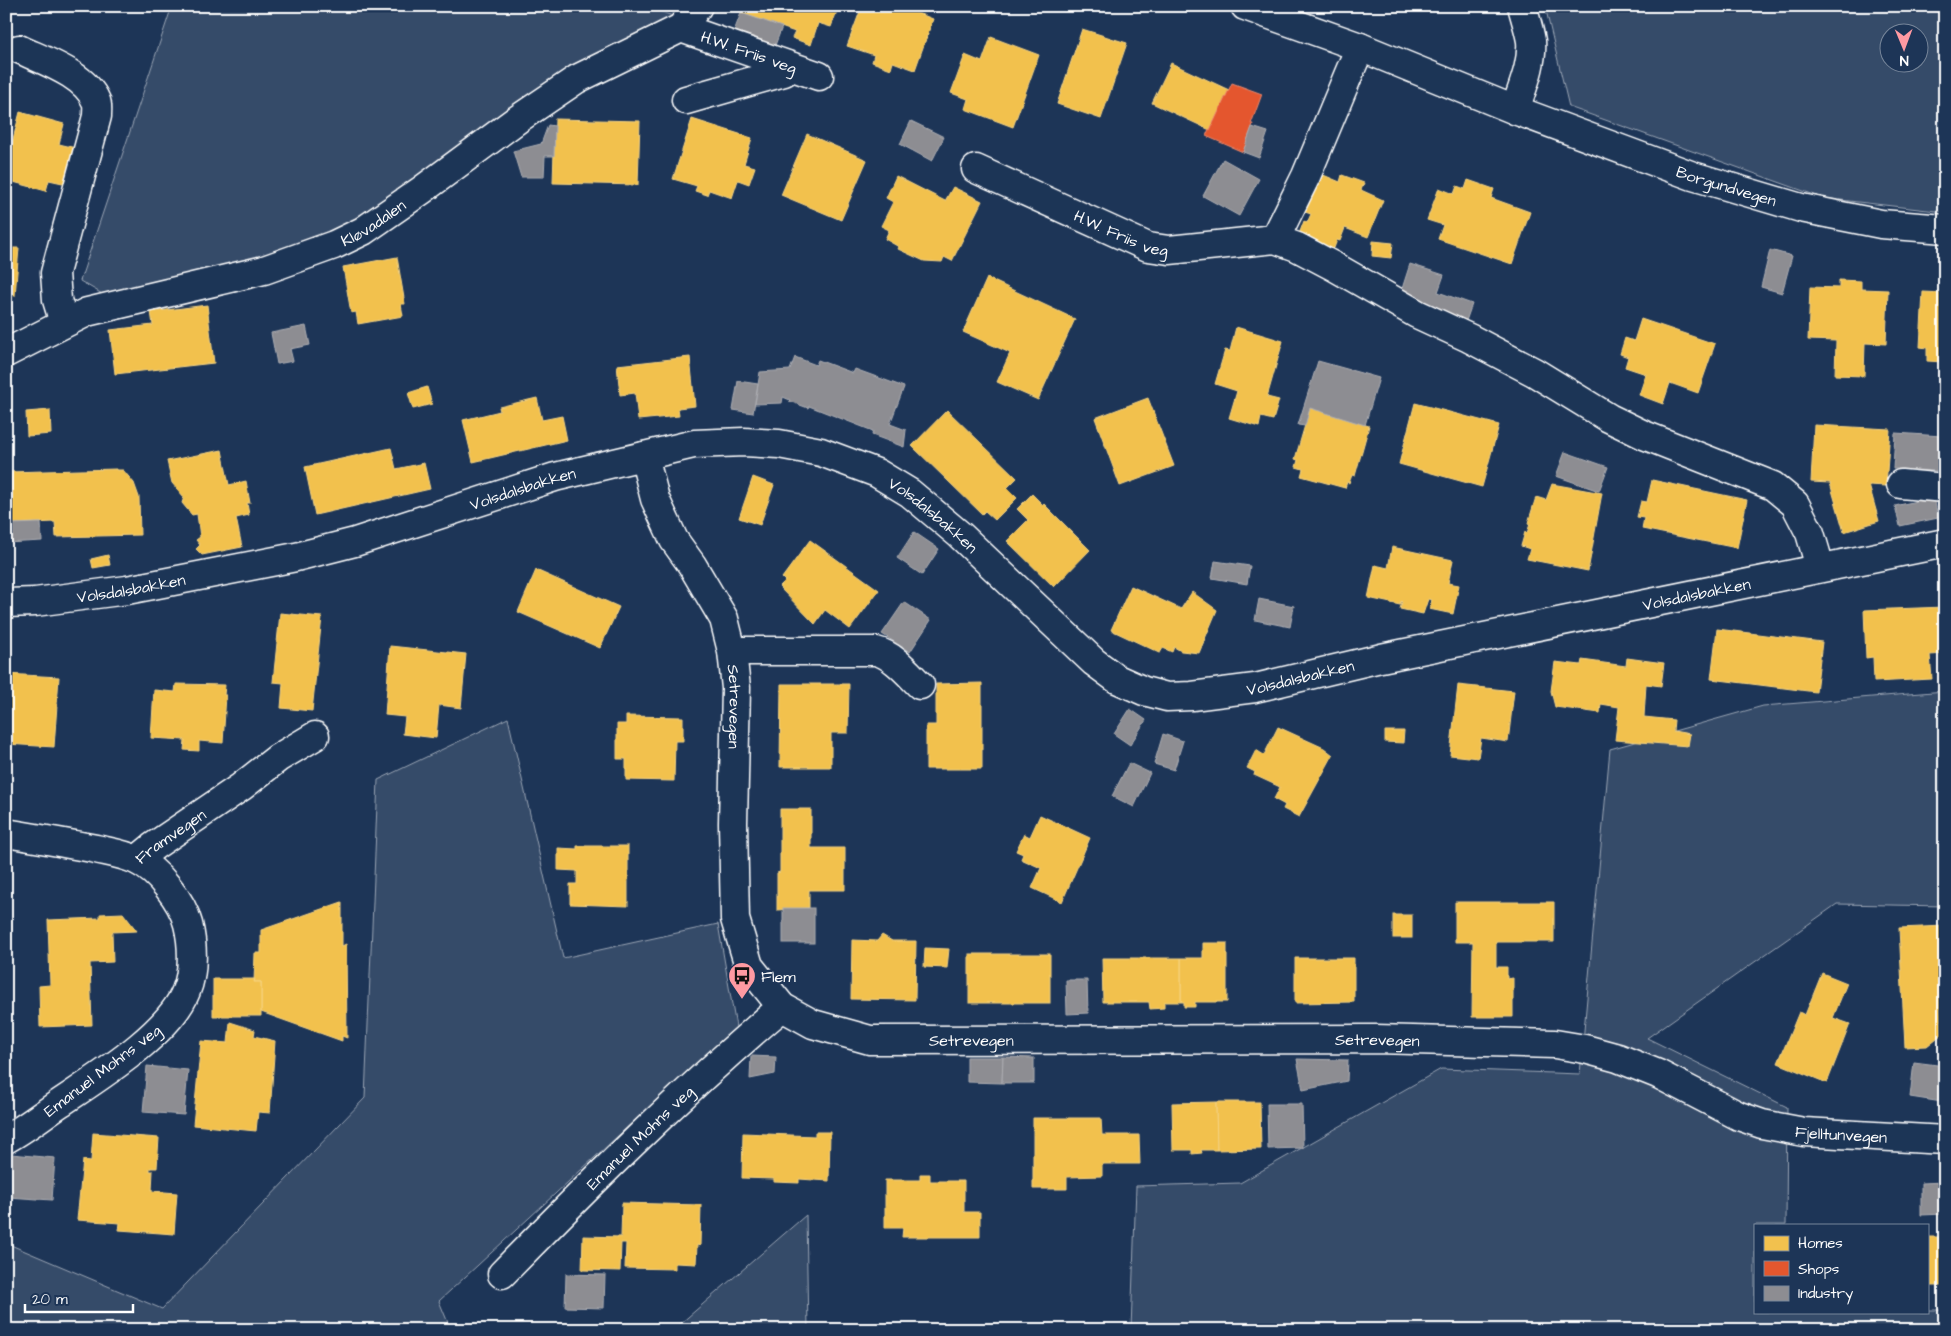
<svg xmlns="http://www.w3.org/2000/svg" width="1951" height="1336" font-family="'Architects Daughter',sans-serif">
<rect width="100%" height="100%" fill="#1d3557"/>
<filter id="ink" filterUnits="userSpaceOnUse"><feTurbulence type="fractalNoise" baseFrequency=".02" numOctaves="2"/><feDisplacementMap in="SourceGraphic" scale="10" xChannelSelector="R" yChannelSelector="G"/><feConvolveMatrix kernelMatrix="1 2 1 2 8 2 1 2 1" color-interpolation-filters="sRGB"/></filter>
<g filter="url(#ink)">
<g fill="#364b69" stroke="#9aa5b4" fill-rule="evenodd">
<polygon points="172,6 645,6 673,16 566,71 509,108 416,184 357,221 262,261 104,295 80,281"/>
<path d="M1545 6H1945V212L1823 198 1569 107ZM1888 32H1918V62H1888Z"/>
<polygon points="1945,691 1945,906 1837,904 1647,1038 1787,1107 1786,1225 1755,1225 1755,1312 1927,1312 1927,1310 1945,1310 1945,1330 1131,1330 1136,1186 1240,1183 1441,1069 1580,1074 1610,749 1763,706"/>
<polygon points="508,718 563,958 718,924 736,1027 439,1301 451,1330 6,1330 6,1243 162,1309 365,1098 378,780"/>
<polygon points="806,1215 808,1330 673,1330"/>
</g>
<g fill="#f2c14e" stroke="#f6d483">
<polygon points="743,6 839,6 831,27 818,23 811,45 792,38 795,32 741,13"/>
<polygon points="862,6 917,6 915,12 933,19 915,70 893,62 891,69 872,62 874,55 847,46"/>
<polygon points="1082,29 1127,43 1101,119 1057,104"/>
<polygon points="991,37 1039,55 1013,127 965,109 968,99 951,93 965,55 982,62"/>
<polygon points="1171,63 1229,90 1210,130 1152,103"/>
<polygon points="20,112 64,124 59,144 76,148 67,184 49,180 46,191 6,180 6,166"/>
<polygon points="555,119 640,121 638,185 553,183"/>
<polygon points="692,119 752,138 744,164 755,167 749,184 738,180 732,198 709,190 707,195 695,191 697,186 673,179"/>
<polygon points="807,134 867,160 841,220 781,195"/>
<polygon points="1321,174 1340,182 1342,175 1364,183 1361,190 1383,200 1368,237 1345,228 1340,241 1337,240 1331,256 1296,242 1304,221 1307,223 1311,214 1305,212"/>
<polygon points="896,176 945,201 953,187 982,201 952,261 944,257 942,262 924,261 898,249 899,247 885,239 889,230 881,226 893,202 886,198"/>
<polygon points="1468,180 1494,189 1491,198 1530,212 1512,264 1438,239 1443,225 1427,220 1439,188 1454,194 1457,186 1465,189"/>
<polygon points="1373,241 1393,243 1391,258 1372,256"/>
<polygon points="6,248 19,248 15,296 9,295 8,302 6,302"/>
<polygon points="397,257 405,304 401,304 403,316 358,324 356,312 351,313 343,267"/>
<polygon points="987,278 1075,319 1038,400 997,382 1010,353 963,332"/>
<polygon points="1839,280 1861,281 1861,289 1888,290 1886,344 1865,343 1864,376 1835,375 1836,341 1808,340 1810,287 1839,288"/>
<polygon points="1923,292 1945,293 1945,364 1943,362 1927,361 1927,348 1920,347"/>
<polygon points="207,305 214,363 115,374 110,330 153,325 151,312"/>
<polygon points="1641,319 1715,344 1698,393 1670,383 1663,404 1639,395 1646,374 1625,367 1628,357 1620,354 1625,338 1634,341"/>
<polygon points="1236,327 1283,341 1267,397 1279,400 1273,420 1261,417 1259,427 1229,418 1237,391 1215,384 1225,350 1230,351"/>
<polygon points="690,357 695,406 678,408 679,416 638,420 635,393 620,395 617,365"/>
<polygon points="427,387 432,404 413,409 408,393"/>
<polygon points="537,398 542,420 562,416 567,440 473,462 463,420 500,411 499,407"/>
<polygon points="1148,398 1174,466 1120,486 1095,418"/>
<polygon points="1415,403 1499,425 1482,487 1399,464"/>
<polygon points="1310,408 1369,426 1355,476 1352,475 1349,483 1347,482 1345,488 1301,476 1303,469 1296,467 1298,460 1295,459"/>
<polygon points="50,410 51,434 27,436 26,412"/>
<polygon points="947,410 1017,478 1007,488 1017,498 995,520 985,511 982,514 912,446"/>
<polygon points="1814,425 1890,429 1886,486 1869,485 1879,521 1844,532 1830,483 1811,482"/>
<polygon points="391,448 396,469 424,463 430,489 315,515 305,467"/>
<polygon points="222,450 229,485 246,481 250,503 247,503 249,515 236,518 242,547 202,555 196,549 200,545 196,540 200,537 197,514 192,515 182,503 184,497 172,483 167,461"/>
<polygon points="116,469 116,470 123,470 134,483 139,497 140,535 56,537 55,522 10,524 8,472"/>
<polygon points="753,477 774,485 760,525 739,518"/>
<polygon points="1652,480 1747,500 1737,548 1642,529 1644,518 1637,517 1641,501 1647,502"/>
<polygon points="1552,484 1602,493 1588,571 1527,559 1530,549 1521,546 1525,532 1527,533 1530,524 1528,523 1536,497 1546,500"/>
<polygon points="1032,494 1043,505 1044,504 1090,550 1054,587 1007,541 1028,520 1017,509"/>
<polygon points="810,540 879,590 850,629 825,610 815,624 779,587 785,581 782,578"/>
<polygon points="1392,547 1453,560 1448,583 1459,585 1453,614 1429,609 1432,600 1428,599 1423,614 1400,609 1402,602 1401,601 1400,605 1368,598 1375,565 1388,568"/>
<polygon points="108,555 110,565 93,568 91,559"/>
<polygon points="536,570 619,607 600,648 518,612"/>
<polygon points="1131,586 1181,609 1192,592 1217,610 1199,653 1181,651 1174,647 1172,652 1163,648 1160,653 1111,630"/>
<polygon points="1945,607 1945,654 1930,655 1932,679 1874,682 1873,657 1866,658 1864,610"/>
<polygon points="280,613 322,617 312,711 281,708 283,683 273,682"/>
<polygon points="1717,629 1822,642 1816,692 1711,679"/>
<polygon points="390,646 466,654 461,708 439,705 436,738 403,734 405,717 385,715"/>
<polygon points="1627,658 1664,663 1661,686 1646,684 1644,717 1674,720 1673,731 1690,734 1688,746 1615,740 1619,707 1601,704 1600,713 1555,707 1551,691 1555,662 1581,665 1582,660 1626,666"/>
<polygon points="6,674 59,677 54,747 6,744"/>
<polygon points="982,683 982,769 926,769 926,725 936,725 936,684"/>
<polygon points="176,684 225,685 224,695 226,695 223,743 199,741 199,751 184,750 185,740 151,738 154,690 175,692"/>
<polygon points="781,684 849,684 848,733 831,733 831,767 780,767"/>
<polygon points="1458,685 1514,691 1508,742 1481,738 1478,758 1450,755"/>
<polygon points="626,716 683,717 683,741 675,741 674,781 626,780 626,759 617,759 617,724 626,724"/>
<polygon points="1278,727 1324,748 1333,755 1299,817 1283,809 1285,805 1274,799 1280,787 1254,775 1255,772 1247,768 1256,750 1264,755"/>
<polygon points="1385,731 1404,731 1403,743 1385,742"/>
<polygon points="780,809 811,809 811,848 845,848 845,890 809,890 809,908 777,910 777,873 780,872"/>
<polygon points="1040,815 1090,838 1062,902 1032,888 1041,868 1021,859 1023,854 1016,851 1024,834 1030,837"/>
<polygon points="577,846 628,846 628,906 570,904 570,884 577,884 577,871 558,870 558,848 577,849"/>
<polygon points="342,902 342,946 346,944 347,1038 342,1036 342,1041 261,1012 261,982 254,982 255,953 261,953 261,930"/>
<polygon points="1455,902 1554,902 1554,942 1496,942 1496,967 1507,967 1507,979 1513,978 1513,1017 1472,1017 1473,942 1455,942"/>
<polygon points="123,913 137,931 112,932 113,962 90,963 92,1025 40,1027 39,986 50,985 48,920 100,918 100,914"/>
<rect x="1393" y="915" width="19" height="23"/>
<polygon points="1945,926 1945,975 1939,975 1942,1034 1927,1046 1905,1047 1899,928"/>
<polygon points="882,935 892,941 916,941 915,1000 851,999 852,940 877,941"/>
<polygon points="1203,943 1227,943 1227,1002 1195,1002 1195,1007 1184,1007 1184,1002 1181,1002 1181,958 1203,958"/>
<polygon points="925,948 949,949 947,968 924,967"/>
<rect x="969" y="954" width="81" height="49"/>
<polygon points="1102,958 1181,958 1181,1002 1164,1002 1164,1008 1150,1009 1149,1002 1103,1002"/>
<polygon points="1295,958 1354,958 1354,1002 1295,1003"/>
<polygon points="1822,973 1847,983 1833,1018 1850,1024 1827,1083 1778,1063 1799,1012 1805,1015"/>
<polygon points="213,979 255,979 254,982 261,982 261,1016 213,1016"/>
<polygon points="230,1022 255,1030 254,1036 275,1041 270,1113 258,1112 256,1131 193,1125 201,1041 228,1043"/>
<polygon points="1216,1102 1217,1150 1201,1150 1202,1153 1192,1154 1192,1150 1173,1150 1172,1103"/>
<polygon points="1216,1102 1260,1102 1261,1149 1217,1150"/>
<polygon points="1033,1118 1101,1118 1102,1135 1139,1135 1140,1164 1102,1164 1102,1176 1067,1177 1067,1189 1033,1189"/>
<polygon points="815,1132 830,1132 829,1181 799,1179 799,1183 774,1182 774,1179 742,1178 743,1133 815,1136"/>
<polygon points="93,1133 159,1138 157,1168 150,1168 150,1171 153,1171 152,1191 177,1193 174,1234 119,1230 120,1223 77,1220 83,1160 91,1161"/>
<polygon points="920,1174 930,1174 930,1181 964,1181 964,1212 980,1212 980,1237 902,1237 903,1228 885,1228 885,1180 920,1180"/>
<polygon points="622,1203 701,1205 700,1246 697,1245 696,1264 675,1263 675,1269 625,1268 626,1243 621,1243 620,1271 582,1270 583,1236 621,1237"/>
<rect x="1927" y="1237" width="18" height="49"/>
</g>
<polygon fill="#e4572e" stroke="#ec896d" points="1232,83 1262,94 1251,124 1253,124 1252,127 1243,152 1206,136 1209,129 1210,130"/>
<g fill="#8d8d92" stroke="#afafb3">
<polygon points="741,13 782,27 774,48 733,34"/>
<polygon points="911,121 944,137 932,161 900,144"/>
<polygon points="548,125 555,126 554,156 545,156 544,177 521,177 513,151 541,144"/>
<polygon points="1252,127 1268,132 1259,158 1243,152"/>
<polygon points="1223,159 1259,179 1239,216 1203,196"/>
<polygon points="1770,250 1792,256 1782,293 1761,287"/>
<polygon points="1410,264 1444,275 1438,292 1472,304 1466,321 1399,298"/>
<polygon points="306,326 310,345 290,349 293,361 277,364 271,333"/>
<polygon points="795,357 816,365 818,360 853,373 855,369 904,387 890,424 906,430 904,447 872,435 873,431 809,406 808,408 789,401 790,400 783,397 782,403 755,404 760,372 790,370"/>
<polygon points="1318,361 1379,378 1365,425 1310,408 1305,426 1298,425"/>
<polygon points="738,381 758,384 753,413 733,410"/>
<polygon points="1895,433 1942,436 1940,471 1893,469"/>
<polygon points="1565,452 1608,467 1599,491 1556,476"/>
<polygon points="1934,497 1938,518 1900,526 1895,506"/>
<polygon points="6,518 10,518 10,524 41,523 42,541 6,543"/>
<polygon points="914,532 939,549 922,575 897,558"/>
<polygon points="1215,561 1250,566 1247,584 1212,578"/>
<polygon points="1259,599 1294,606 1290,627 1255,620"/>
<polygon points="904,602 931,620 910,652 882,634"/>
<polygon points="1130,709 1146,720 1130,745 1114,734"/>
<polygon points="1163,734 1183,741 1174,770 1154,764"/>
<polygon points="6,760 11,760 8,809 6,809"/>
<polygon points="1129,763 1150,773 1134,807 1112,796"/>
<rect x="783" y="908" width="31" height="35"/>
<polygon points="1066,980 1087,980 1088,1013 1067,1014"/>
<polygon points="751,1056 776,1057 775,1074 750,1079"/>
<polygon points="967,1057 1003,1057 1002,1083 967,1082"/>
<polygon points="1003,1057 1034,1058 1034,1083 1002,1083"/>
<polygon points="1297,1059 1348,1060 1347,1081 1303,1090"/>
<polygon points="1914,1062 1945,1066 1942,1102 1910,1097"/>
<polygon points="147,1066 188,1070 184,1115 143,1112"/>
<polygon points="1267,1104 1302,1104 1303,1148 1268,1149"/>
<polygon points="11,1154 55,1158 52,1200 8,1197"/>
<polygon points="1945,1182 1945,1214 1921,1215 1921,1183"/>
<polygon points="566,1274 605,1275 604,1308 565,1307"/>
</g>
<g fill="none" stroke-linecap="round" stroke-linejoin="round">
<defs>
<g id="minor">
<path id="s1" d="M681 28 819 76"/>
<path d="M19 49C44 61 85 74 96 101 98 105 97 111 97 116L55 273 57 300 64 323"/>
<polyline points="686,100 784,72 792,67"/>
<path d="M1515 110C1522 88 1533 64 1531 41 1529 29 1525 17 1522 6"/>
<path id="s2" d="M976 169 1148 247 1169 250 1275 239 1297 247 1335 267 1417 314 1469 338 1534 372 1609 418 1644 435 1773 486 1795 504 1810 533 1820 567"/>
<polyline points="1275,239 1306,176 1360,47"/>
<path id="s3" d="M6 353 87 312 264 270 334 245 363 231 422 190 518 119 577 79 681 28 698 6"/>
<path id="s4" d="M644 456 655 499 674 540 692 565 724 619 732 651 736 688 733 823 735 919 749 966 782 1007 813 1024 870 1040 1376 1039 1555 1044 1585 1049 1618 1058 1658 1074 1739 1116 1762 1124 1804 1132 1945 1140"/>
<polyline points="1901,484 1945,488"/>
<path id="s5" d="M6 603 35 602 127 590 296 557 355 542 555 477 694 444 744 442 779 444 821 452 877 473 910 493 960 535 1094 662 1117 679 1144 691 1167 697 1192 696 1255 688 1381 658 1945 543"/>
<path d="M732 651H876C893 655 908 673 920 685"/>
<path d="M6 833C36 838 66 843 96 849 109 852 124 854 136 860 158 870 182 901 188 924 193 944 194 972 186 991 170 1033 97 1078 60 1103 42 1115 25 1129 6 1139"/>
<path id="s6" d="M137 860 154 846 241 787 278 758 315 736"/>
<path id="s7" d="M502 1274C592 1182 683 1091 782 1007"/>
</g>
<g id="major">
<path id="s8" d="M1245 6 1360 47 1515 110 1693 176 1801 208 1881 224 1945 229"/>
</g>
</defs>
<use href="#minor" stroke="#fff" stroke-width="31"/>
<use href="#major" stroke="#fff" stroke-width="31"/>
<use href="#minor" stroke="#1d3557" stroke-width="28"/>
<use href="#major" stroke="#1d3557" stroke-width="28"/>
</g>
</g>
<defs>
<symbol id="bus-pin" viewBox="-11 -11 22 30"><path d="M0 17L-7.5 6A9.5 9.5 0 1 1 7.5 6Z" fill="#ff9aa2" stroke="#1d3557"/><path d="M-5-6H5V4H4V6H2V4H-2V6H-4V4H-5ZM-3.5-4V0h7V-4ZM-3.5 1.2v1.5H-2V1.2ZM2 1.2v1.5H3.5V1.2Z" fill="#111"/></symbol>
</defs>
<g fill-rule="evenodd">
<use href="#bus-pin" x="726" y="960" width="32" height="43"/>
</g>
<g text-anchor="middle" stroke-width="5" stroke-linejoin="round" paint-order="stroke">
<g font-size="16" fill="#fff" stroke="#1d3557">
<text dy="6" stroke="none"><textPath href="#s1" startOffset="72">H.W. Friis veg</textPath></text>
<text dy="6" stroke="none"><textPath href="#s8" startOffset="514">Borgundvegen</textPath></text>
<text dy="6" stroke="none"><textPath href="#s3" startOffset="392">Kløvadalen</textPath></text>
<text dy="6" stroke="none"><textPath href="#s2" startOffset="159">H.W. Friis veg</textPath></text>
<text dy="6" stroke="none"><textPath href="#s5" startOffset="531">Volsdalsbakken</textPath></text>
<text dy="6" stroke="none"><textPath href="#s5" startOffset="966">Volsdalsbakken</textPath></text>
<text dy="6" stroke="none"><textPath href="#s5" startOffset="126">Volsdalsbakken</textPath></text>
<text dy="6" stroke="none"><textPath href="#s5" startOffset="1806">Volsdalsbakken</textPath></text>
<text dy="6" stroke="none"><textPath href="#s5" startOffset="1401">Volsdalsbakken</textPath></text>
<text dy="6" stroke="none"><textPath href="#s4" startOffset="272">Setrevegen</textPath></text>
<text dy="6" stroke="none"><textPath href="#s6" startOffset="41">Framvegen</textPath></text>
<text dy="6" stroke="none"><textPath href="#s4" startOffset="782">Setrevegen</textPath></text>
<text dy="6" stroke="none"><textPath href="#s4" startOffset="1188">Setrevegen</textPath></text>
<text transform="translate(102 1070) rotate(-37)" y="6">Emanuel Mohns veg</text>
<text dy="6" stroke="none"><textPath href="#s4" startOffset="1669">Fjelltunvegen</textPath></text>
<text dy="6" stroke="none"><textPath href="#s7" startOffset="194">Emanuel Mohns veg</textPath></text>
</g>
<g font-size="16" fill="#fff" stroke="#1d3557" text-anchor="start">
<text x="761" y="982">Flem</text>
</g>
</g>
<rect width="1951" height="1336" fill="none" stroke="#1d3557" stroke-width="25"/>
<rect x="12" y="12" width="1926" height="1311" fill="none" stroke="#fff" stroke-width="2" filter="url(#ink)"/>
<rect x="1754" y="1224" width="175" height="90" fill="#1d3557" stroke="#77869a"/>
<rect x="1764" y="1236" width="25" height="15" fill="#f2c14e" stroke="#77869a"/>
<text x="1798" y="1248" font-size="15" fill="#ffffff">Homes</text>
<rect x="1764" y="1261" width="25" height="15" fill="#e4572e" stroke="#77869a"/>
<text x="1798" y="1274" font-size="15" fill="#ffffff">Shops</text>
<rect x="1764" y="1286" width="25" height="15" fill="#8d8d92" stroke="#77869a"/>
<text x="1798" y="1298" font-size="15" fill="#ffffff">Industry</text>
<g transform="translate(1904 48) rotate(179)"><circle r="24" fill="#1d3557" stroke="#77869a"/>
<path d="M0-4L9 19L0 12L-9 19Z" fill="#ff9aa2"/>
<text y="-8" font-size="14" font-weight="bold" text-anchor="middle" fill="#ffffff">N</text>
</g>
<path d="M25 1304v8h108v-8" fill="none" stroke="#ffffff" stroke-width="2.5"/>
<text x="32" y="1304" font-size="15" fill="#ffffff" stroke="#1d3557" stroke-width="4" paint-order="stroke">20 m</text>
</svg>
